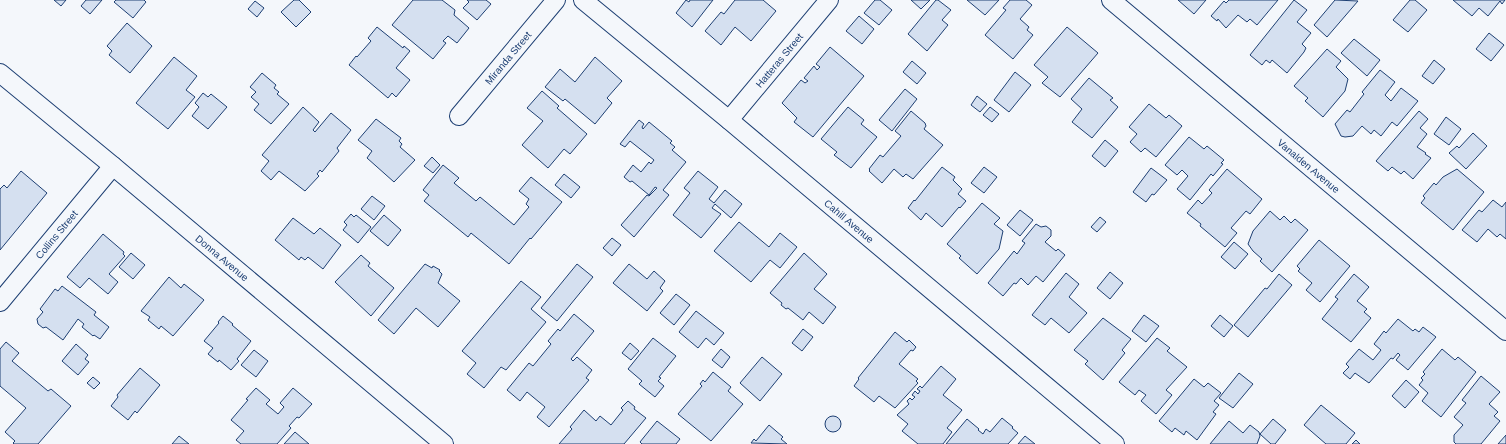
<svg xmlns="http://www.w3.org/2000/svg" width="1506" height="444" font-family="Helvetica,sans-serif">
<rect width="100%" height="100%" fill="#f4f7fb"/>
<g fill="#d5e0f0" stroke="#1d3f73">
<polygon points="54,0 66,0 61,6"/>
<polygon points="86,0 102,0 90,14 81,6"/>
<polygon points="116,0 144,0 146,2 133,18 114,2"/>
<polygon points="294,0 299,0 311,12 296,27 281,12"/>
<polygon points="413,0 442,0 455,10 454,15 469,28 457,43 448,36 443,41 446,43 433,59 392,25"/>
<polygon points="467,0 486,0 491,4 477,20 463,8 469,2"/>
<polygon points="686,0 689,2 690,0 713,0 692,27 676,13"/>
<polygon points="735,0 763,0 776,11 751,41 735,27 721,45 705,31 721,12 724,14"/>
<polygon points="875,0 880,0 892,10 879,25 864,13"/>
<polygon points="911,0 930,0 921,9"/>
<polygon points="936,0 938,0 951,10 942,20 948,25 927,51 908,34"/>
<polygon points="967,0 999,0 985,15"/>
<polygon points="1010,0 1026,0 1032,5 1020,19 1029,27 1027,30 1033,35 1013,59 985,35 1006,10 1003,8"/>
<polygon points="1178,0 1206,0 1194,14"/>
<polygon points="1229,0 1278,0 1257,25 1250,19 1247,22 1238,15 1226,28 1218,19 1217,21 1211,16 1224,1 1226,3"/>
<polygon points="1294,0 1307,10 1297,22 1311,33 1302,44 1306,48 1304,52 1287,73 1272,60 1270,63 1266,60 1262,65 1250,55"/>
<polygon points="1335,0 1358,1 1327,37 1314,25"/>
<polygon points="1410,0 1415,0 1427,10 1408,32 1393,20"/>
<polygon points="1453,0 1505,0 1502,4 1500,1 1488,16 1479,8 1472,16"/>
<polygon points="255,1 264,8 257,17 248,9"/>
<polygon points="859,16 874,29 862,44 846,31"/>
<polygon points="127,23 152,46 130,73 109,55 112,51 107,46"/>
<polygon points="377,27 403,48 404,46 410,51 396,68 410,80 396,97 392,93 388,98 349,65 356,56 357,57 371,41 368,38"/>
<polygon points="1067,27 1098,53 1060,97 1042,83 1048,77 1034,65"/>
<polygon points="1489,33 1504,45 1491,61 1476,49"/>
<polygon points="1354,39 1380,60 1367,76 1341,53"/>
<polygon points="830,47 864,76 813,137 794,122 797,118 782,103 801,80 805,83 808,81 804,78 814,66 817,70 820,67 816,64"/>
<polygon points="1327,49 1341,61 1336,67 1348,79 1345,91 1323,117 1305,101 1308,98 1294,86"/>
<polygon points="174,57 197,76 186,90 195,97 168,129 136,103"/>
<polygon points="595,57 622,81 607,98 612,103 595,124 565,99 563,101 545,87 560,69 575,82"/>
<polygon points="1434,60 1445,69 1433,84 1422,76"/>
<polygon points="912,61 926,73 917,84 903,72"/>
<polygon points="1380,70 1395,82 1385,95 1391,101 1401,88 1418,101 1397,126 1392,122 1381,136 1374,130 1371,134 1362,126 1353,136 1345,137 1341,136 1335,124 1347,110 1350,112 1364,94 1362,92"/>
<polygon points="1015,72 1031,85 1009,112 994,100"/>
<polygon points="262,73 276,85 274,88 279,92 277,94 289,104 271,124 254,110 259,104 251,97 256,92 250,87"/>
<polygon points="1089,78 1113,98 1110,100 1118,107 1092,138 1072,122 1082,109 1071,99"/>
<polygon points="905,89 917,99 892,131 879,120"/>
<polygon points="542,91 559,106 557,108 587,134 570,154 564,149 548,168 522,145 543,121 527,108"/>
<polygon points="203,93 208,97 211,94 227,107 208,129 192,116 199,107 195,103"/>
<polygon points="977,96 987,104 980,112 971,105"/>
<polygon points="1149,104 1166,118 1169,115 1182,126 1156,157 1145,148 1141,152 1130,142 1137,134 1129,127"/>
<polygon points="303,107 319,122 313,130 315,132 331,113 351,130 337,148 339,151 322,172 320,170 317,174 319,176 305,191 279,171 271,180 261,171 269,161 262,155"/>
<polygon points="848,107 864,120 861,124 877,137 851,168 834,155 837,152 821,139"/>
<polygon points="990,107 999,114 992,122 983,115"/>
<polygon points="911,111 925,123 926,126 924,129 943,145 913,179 906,174 903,177 894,169 882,183 869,171 870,170 869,169 880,155 883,157 901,136 895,131"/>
<polygon points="1419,111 1428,119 1420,128 1427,134 1417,147 1426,153 1425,154 1431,158 1413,179 1404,171 1401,174 1392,167 1388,171 1376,161"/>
<polygon points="1446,117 1461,129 1449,145 1434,134"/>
<polygon points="376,119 401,138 399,141 402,144 400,147 415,160 394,182 367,158 372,151 358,140"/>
<polygon points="639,120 644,124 642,127 643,129 649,122 672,141 670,143 675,147 672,150 686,162 663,190 669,195 634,237 621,225 647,195 649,196 657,188 655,187 649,195 632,181 630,182 624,177 633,165 641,172 649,162 651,164 654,160 630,141 625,147 620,144"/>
<polygon points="1473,133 1487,146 1466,169 1449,153 1457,146 1459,148"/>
<polygon points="1189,137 1204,149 1207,146 1224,160 1221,163 1223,164 1213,176 1211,174 1190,200 1177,189 1188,176 1182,170 1177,175 1165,165"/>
<polygon points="1105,140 1118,151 1105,167 1092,156"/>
<polygon points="432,157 440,165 433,173 424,166"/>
<polygon points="443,165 459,178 454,183 476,201 480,197 514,225 529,207 526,204 529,199 519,191 531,177 562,202 531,239 530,238 509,264 471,233 468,237 424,201 429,195 423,190"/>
<polygon points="942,167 955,177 953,180 962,189 958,194 966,201 960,208 959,207 942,227 926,213 921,220 908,208 914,200 915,201"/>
<polygon points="984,167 997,177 984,193 971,183"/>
<polygon points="1151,168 1167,180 1154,195 1152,194 1146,202 1133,192"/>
<polygon points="1227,169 1262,199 1250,214 1246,211 1231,228 1237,233 1225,247 1200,226 1201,224 1187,213 1198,200 1202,204 1212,193 1209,190"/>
<polygon points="1457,169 1484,192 1453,230 1421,203 1425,198 1423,196 1434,183 1436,185 1443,177"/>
<polygon points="21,171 47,193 0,250 0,189 4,185 7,188"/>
<polygon points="698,171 718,187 709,199 714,203 725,190 742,204 731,218 715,204 712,208 721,214 701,238 673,215 690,193 684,188"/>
<polygon points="564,174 580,187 571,198 555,185"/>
<polygon points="372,196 385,206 374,220 361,209"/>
<polygon points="1493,200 1502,207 1506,202 1506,239 1500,234 1497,237 1488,229 1477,242 1462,230 1479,210 1482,212"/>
<polygon points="982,203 1000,218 994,224 1003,231 999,249 977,274 959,258 961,256 947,244"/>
<polygon points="1020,210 1033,220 1020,236 1007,225"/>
<polygon points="1270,211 1280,220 1284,216 1291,223 1295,219 1308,230 1272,272 1260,261 1262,259 1253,251 1248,244 1253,231"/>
<polygon points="351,214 354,217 356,215 371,227 358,243 343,230 347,225 344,222"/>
<polygon points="384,215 401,230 388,246 370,231"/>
<polygon points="1100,217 1106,222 1097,232 1091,227"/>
<polygon points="293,218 314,234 320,228 341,245 323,269 308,257 305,260 301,257 299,260 275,240"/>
<polygon points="739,222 769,247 780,233 797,247 780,268 770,260 751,282 714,251"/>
<polygon points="1036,224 1041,227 1046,226 1051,230 1051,236 1045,242 1056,251 1058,249 1065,255 1043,282 1036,276 1028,285 1021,278 1016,284 1014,283 1003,296 988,283 1014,251 1017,254 1025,243 1022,241"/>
<polygon points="103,234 124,252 123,254 125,256 109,274 118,282 108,294 89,278 80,288 67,277"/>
<polygon points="612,238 621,245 612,256 603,248"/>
<polygon points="1319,240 1350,266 1320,302 1306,290 1312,283 1298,271 1300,269 1297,266"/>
<polygon points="1234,242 1248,254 1235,269 1221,257"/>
<polygon points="131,253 145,265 133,279 119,267"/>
<polygon points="804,253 827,274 814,289 836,307 823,324 809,312 803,320 788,308 786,309 781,305 782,303 770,293"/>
<polygon points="361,255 370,263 368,266 394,288 371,316 335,282"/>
<polygon points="425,264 432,268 433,266 440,270 439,271 442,274 438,283 460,301 438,327 416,308 394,334 378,320"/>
<polygon points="577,264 593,277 557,321 541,308"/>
<polygon points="629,264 647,279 654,271 665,281 660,288 663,291 647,311 613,283"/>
<polygon points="1110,272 1123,283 1110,299 1097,288"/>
<polygon points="1066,273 1079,284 1069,297 1087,313 1069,333 1051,318 1045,325 1032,315"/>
<polygon points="1279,274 1292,285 1248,337 1234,325 1265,288 1267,289"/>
<polygon points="1354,274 1369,287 1357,301 1367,309 1364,312 1371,318 1351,342 1322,319 1338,299 1335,297"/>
<polygon points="169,277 181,288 184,284 204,300 173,336 161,326 159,329 148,320 150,317 141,311"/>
<polygon points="521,281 541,297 531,309 546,322 506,370 501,367 484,388 467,374 476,363 462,351"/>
<polygon points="62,286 96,312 94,315 109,327 100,339 94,335 93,336 82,327 84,324 78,319 63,340 46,327 43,328 38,324 37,319 43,312 40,309 55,289 58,291"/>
<polygon points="676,294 690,305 674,325 660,313"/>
<polygon points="696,311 724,333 714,345 706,338 698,348 679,332"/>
<polygon points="574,314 594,331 571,359 573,361 577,357 592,370 586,378 589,380 549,427 537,417 545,407 527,392 520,401 507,390 529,363 533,366 551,344 548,341 558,329 560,331"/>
<polygon points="1144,315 1159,326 1146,342 1132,331"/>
<polygon points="1220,315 1233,326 1224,337 1211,326"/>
<polygon points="223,316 233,324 232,325 251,341 237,359 239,361 231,370 219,360 218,362 208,354 213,348 204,341 219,323 218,322"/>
<polygon points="1103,318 1131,339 1122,350 1125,353 1103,380 1085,364 1088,361 1074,350"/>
<polygon points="1398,319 1413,331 1415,329 1419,332 1423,327 1436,337 1408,370 1396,360 1400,355 1398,353 1393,359 1391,358 1369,383 1355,373 1350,379 1343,373 1349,367 1346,364 1359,349 1373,360 1381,350 1374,344 1384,331 1386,333"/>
<polygon points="803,329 813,337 802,351 792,343"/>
<polygon points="895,332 907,342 909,340 916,347 913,351 911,350 899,364 918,379 916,381 918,383 895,408 879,396 874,402 854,386 859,379 858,378"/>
<polygon points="653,338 676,356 659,377 661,378 658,381 664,386 655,397 639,384 642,381 628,369"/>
<polygon points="1157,338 1170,348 1167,351 1187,367 1166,390 1172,395 1156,414 1141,401 1146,395 1139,390 1135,395 1119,382"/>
<polygon points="6,342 19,353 12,361 48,391 51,389 71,406 38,444 14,444 13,443 15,441 5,432 26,408 0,386 0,349"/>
<polygon points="630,343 639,351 631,360 622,353"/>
<polygon points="76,344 88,355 85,359 89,362 78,375 62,361"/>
<polygon points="721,349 730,357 722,368 712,360"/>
<polygon points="1442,349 1455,360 1458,357 1476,372 1441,417 1422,401 1428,393 1419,385 1423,380 1421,378 1425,374 1423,372"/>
<polygon points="254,350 268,361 256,377 241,365"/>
<polygon points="762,357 782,374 760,401 740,383"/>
<polygon points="941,366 956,379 943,395 962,410 947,428 952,432 943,444 918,444 902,431 908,424 897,415 909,404 907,401 910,398 912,400 915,397 912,395 915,391 918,394 920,391 917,389 920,386 922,388"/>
<polygon points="140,368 160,385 137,413 135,411 128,420 111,406 118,397 117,395"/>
<polygon points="713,372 731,387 728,391 743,404 711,441 678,414 702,386 700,384 703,380 705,382"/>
<polygon points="1239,373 1253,384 1233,408 1219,398"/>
<polygon points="1481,376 1500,392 1489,404 1498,412 1494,416 1500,421 1481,444 1456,444 1454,442 1454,435 1463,425 1454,417 1466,403 1462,400"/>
<polygon points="93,377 100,383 94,389 87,383"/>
<polygon points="1194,379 1204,387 1208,383 1221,393 1214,401 1219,405 1213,412 1216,414 1197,440 1186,431 1184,435 1175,428 1172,432 1159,421"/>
<polygon points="1406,380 1419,392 1405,408 1392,396"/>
<polygon points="256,388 270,400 266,404 278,414 284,407 280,403 293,388 312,404 299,418 297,417 289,426 291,428 277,444 241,444 236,440 244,431 231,420 248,400 246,399"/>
<polygon points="628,401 635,407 634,409 646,418 624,444 559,444 572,429 570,427 584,410 596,421 600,416 611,425 623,410 621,408"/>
<polygon points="1321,405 1355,433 1346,444 1326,444 1304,425"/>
<circle cx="833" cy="424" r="8"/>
<polygon points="1002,418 1013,427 1012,428 1018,433 1008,444 946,444 967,419 979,429 978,430 983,434 986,429 990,432"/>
<polygon points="1273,419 1286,430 1275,444 1271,444 1260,434"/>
<polygon points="657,421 680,439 676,444 642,444 640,442"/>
<polygon points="1229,421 1243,433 1250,425 1259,432 1260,436 1257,444 1210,444"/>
<polygon points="769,425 783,437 781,439 787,444 751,443 754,439 756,441"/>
<polygon points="295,432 309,444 284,444"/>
<polygon points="1506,435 1506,444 1498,444"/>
<polygon points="179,436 189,444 172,444"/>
<polygon points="1025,436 1035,444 1018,444"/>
<polygon points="1356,440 1360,444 1352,444"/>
</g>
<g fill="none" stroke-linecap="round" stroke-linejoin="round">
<defs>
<g id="minor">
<path id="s1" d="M583 0 729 120 1115 444"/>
<path id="s2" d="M1111 0 1506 331"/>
<path id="s3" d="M0 73 113 166 444 444"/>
<path id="s4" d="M459 116 556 0"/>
<path id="s5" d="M729 120 829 0"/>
<path id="s6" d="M0 302 113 166"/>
</g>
</defs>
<use href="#minor" stroke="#1d3f73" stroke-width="20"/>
<use href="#minor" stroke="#f4f7fb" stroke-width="18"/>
</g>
<g text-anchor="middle" stroke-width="3" stroke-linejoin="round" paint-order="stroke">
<g font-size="10" fill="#1d3f73" stroke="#f4f7fb">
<text dy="4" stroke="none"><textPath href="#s4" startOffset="76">Miranda Street</textPath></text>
<text dy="4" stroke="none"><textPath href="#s5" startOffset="78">Hatteras Street</textPath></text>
<text dy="4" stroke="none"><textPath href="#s2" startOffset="258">Vanalden Avenue</textPath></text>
<text dy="4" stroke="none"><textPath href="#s1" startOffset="346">Cahill Avenue</textPath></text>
<text dy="4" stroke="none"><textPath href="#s6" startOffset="88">Collins Street</textPath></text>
<text dy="4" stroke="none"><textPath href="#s3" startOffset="289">Donna Avenue</textPath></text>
</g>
</g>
</svg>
